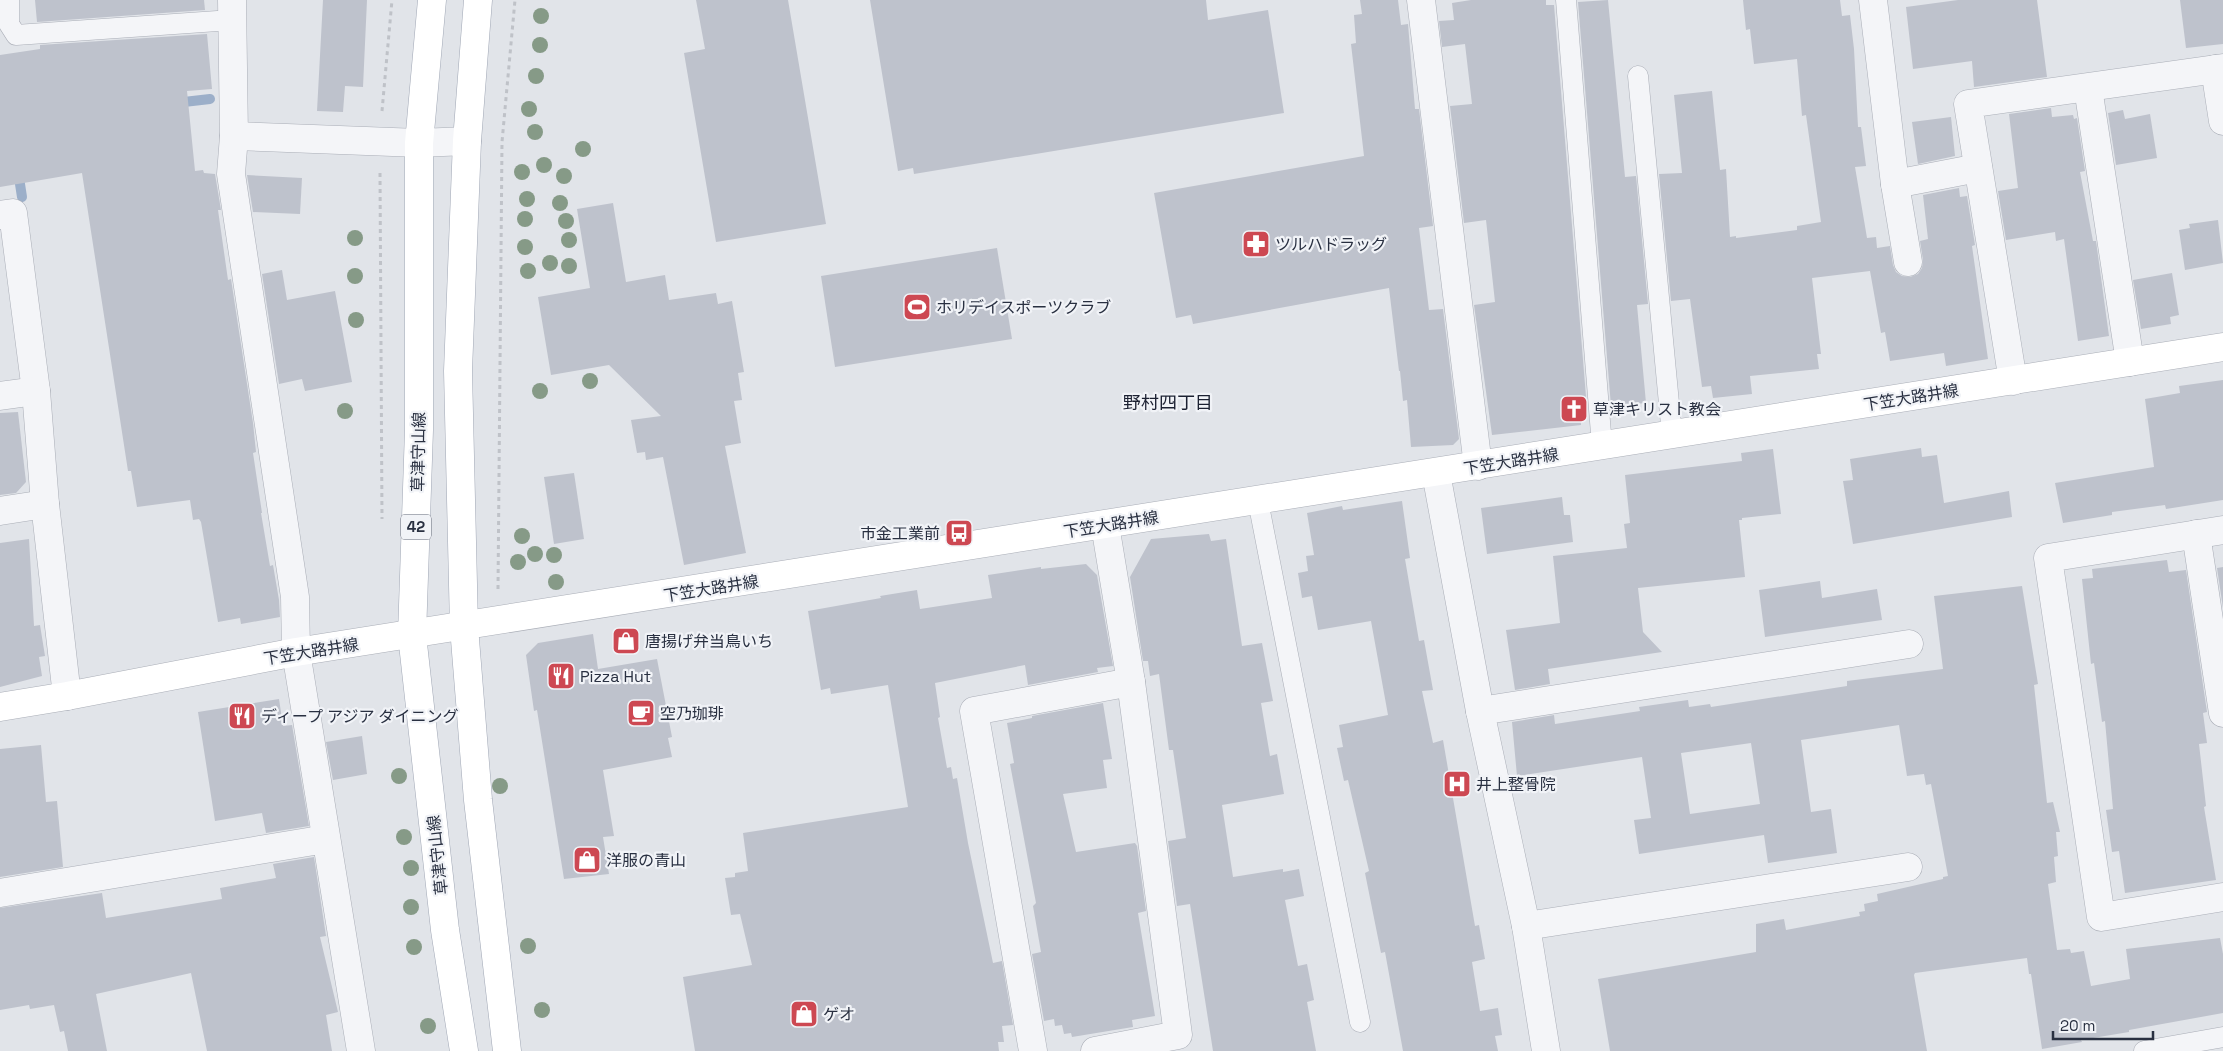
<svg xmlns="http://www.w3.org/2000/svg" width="2223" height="1051" font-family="'Space Grotesk','Noto Sans JP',sans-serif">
<rect width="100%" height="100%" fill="#e1e4e9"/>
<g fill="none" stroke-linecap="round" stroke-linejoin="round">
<g stroke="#9cafc9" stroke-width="10">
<polyline points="175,103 210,99"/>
<polyline points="18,171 22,197"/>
</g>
</g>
<g fill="#bec2cc" fill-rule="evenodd">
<polygon points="35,0 204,0 205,10 37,22"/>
<polygon points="323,0 367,0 363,87 345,86 343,112 317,111"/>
<polygon points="696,0 788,0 826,224 716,242 684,53 705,49"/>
<polygon points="870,0 1206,0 1208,20 1268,10 1284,113 914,174 913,168 898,171"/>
<polygon points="1360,0 1398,0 1401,25 1408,24 1415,109 1419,109 1433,226 1419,228 1429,310 1443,309 1459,439 1453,445 1411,447 1407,400 1403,401 1400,371 1399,371 1389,288 1193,324 1191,315 1176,318 1154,193 1364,156 1351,44 1356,43 1354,15 1362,14"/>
<polygon points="1471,0 1546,0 1546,5 1554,5 1587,409 1580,409 1581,425 1492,435 1474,305 1495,302 1486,220 1464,223 1450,106 1472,104 1465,44 1442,47 1439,21 1454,20 1452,3"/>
<polygon points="1608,0 1625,177 1636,176 1648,304 1637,305 1646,403 1611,406 1578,2"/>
<polygon points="1743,0 1840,0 1842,16 1850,15 1854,49 1858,127 1861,127 1866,166 1855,167 1867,238 1876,237 1877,248 1890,246 1893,265 1896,272 1902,276 1910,277 1918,274 1922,268 1923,260 1920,241 1928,239 1923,195 1959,188 1960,197 1967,196 1975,245 1972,246 1988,359 1946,366 1944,353 1890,361 1885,332 1881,333 1870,271 1812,278 1821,354 1817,354 1819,369 1750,376 1752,394 1713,398 1711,386 1702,387 1690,299 1671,301 1659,174 1682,173 1674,95 1712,91 1720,170 1726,169 1730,237 1736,236 1736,238 1797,230 1797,226 1821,222 1806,115 1802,116 1797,59 1754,64 1750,29 1746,30"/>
<polygon points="1958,0 2037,0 2047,77 1974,87 1972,61 1913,69 1906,7"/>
<polygon points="2180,0 2223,0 2223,44 2186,48"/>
<polygon points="207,34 212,89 187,91 195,171 203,170 204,173 215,174 221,210 218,210 228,280 231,279 253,423 256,452 253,453 262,513 261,513 270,566 273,565 279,600 280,617 241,624 240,618 218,622 201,522 199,519 193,520 190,500 137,507 131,471 128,471 82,173 0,187 0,55 40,49 40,45"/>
<polygon points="2051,108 2052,117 2073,115 2074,119 2077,118 2085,171 2080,172 2093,241 2096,241 2109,336 2078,341 2064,239 2056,241 2055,232 2006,240 1998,191 2018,188 2009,114"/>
<polygon points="2123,110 2125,119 2150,114 2157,158 2116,165 2108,113"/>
<polygon points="1951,117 1955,156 1918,164 1912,122"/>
<polygon points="247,175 302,178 300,214 253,212"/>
<polygon points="613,203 626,282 665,275 669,300 716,293 718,304 732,301 744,372 738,373 742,400 734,401 741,443 725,446 746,553 684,565 663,457 646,460 645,452 637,453 631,420 661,416 609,365 551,375 538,297 590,288 577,209"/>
<polygon points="2218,220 2223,263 2185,270 2179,230 2190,228 2189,224"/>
<polygon points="997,248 1012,339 835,367 821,276"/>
<polygon points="282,270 287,300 335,291 352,382 305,391 302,379 279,384 262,274"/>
<polygon points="2172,273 2179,315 2170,317 2171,324 2141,329 2133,280"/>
<polygon points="2223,380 2223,500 2166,509 2165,505 2112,512 2112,515 2063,523 2055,483 2154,467 2145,399 2180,393 2179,386"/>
<polygon points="18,412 26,482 16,493 0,495 0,413"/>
<polygon points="1921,448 1922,457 1937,455 1944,503 2009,491 2012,517 1853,544 1843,481 1853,480 1850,459"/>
<polygon points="1773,449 1781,514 1742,518 1742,520 1739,520 1745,577 1638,588 1643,632 1662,652 1548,669 1550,684 1515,690 1506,630 1560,623 1553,556 1627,548 1624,524 1630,523 1625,475 1742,461 1741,453"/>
<polygon points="574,473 584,539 554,544 544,477"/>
<polygon points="1562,497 1564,515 1570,515 1573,542 1487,554 1481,508"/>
<polygon points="1402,501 1410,558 1405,559 1419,641 1424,640 1433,690 1422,691 1433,743 1443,740 1475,926 1479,925 1485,959 1472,962 1480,1011 1498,1008 1502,1035 1495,1036 1498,1051 1403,1051 1385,952 1381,953 1365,873 1369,871 1348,780 1344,781 1337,748 1343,747 1339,725 1388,715 1371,621 1318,630 1312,596 1302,598 1298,573 1308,571 1306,556 1314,555 1307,513 1342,506 1343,510"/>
<polygon points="1209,534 1211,541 1226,539 1242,646 1262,643 1273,701 1261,703 1270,756 1277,754 1284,794 1222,805 1233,877 1283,869 1283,872 1299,869 1304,896 1285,900 1298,966 1307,964 1314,1000 1307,1002 1316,1051 1213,1051 1190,904 1177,906 1168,841 1186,838 1173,750 1169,750 1159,674 1150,676 1148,661 1143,661 1130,577 1151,539"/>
<polygon points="29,539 34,626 40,625 45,656 39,657 42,676 0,687 0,543"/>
<polygon points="2167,560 2169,572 2186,570 2207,712 2203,713 2207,743 2199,744 2206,806 2204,807 2216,880 2125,893 2119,851 2112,852 2106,810 2113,809 2105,721 2102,722 2094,663 2091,664 2082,579 2093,578 2092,569"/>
<polygon points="1086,564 1097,575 1113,666 1097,668 1098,672 1028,685 1025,665 935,683 940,717 938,718 947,768 951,767 953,779 957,778 968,843 993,963 1002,961 1013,1025 1002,1026 1004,1042 998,1042 999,1051 695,1051 683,977 752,965 740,914 731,915 725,878 735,877 735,873 748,871 743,833 908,807 888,685 831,694 830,688 821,690 808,611 881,598 880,596 917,590 920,609 992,598 988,575 1041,567 1041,569"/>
<polygon points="2223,567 2223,608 2217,568"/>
<polygon points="1820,581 1822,598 1877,589 1882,620 1765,637 1759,590"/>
<path d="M2022 586 2038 684 2034 685 2047 803 2053 802 2060 832H2056L2058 856 2054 857 2056 882 2048 884 2057 950 2070 949 2071 953 2084 951 2091 986 2130 979 2126 949 2220 938 2223 954V1013L2129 1030V1032L2081 1040 2082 1042 2042 1049 2031 974H2029L2027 958 1915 973 1914 975 1927 1051H1610L1598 979 1756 952V924L1784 919 1786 930 1860 916 1859 912 1865 911 1864 904 1878 901 1877 894 1943 879V877L1948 876 1931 784 1926 785 1924 774 1907 776 1899 725 1801 740 1811 812 1831 809 1837 853 1768 863 1764 835 1639 854 1634 820 1651 818 1642 757 1517 776 1512 722 1554 715 1555 724 1640 711 1639 707 1688 700 1689 707 1710 704 1711 707 1847 686V681L1943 669 1934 596ZM1751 743 1760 804 1690 814 1681 753Z"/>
<polygon points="593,634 598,669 657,659 672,737 668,738 672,757 603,770 614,836 603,837 609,874 564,879 537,710 534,711 526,655 538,643"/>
<polygon points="279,699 283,726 292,725 309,826 266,833 262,813 215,821 198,712"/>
<polygon points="1103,703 1112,759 1103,760 1107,788 1063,794 1076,852 1135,843 1137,846 1146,911 1138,913 1155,1016 1132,1020 1133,1027 1072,1037 1071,1033 1064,1034 1062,1025 1055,1026 1054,1019 1044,1021 1032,954 1041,952 1033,906 1036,903 1010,764 1014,763 1007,723 1032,718 1032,716"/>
<polygon points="362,736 367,774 333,780 326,742"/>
<polygon points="41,745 46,802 57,801 63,867 0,877 0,749"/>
<polygon points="314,857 326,936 320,937 338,1012 326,1015 332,1051 207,1051 191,973 96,994 107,1051 68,1051 64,1031 60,1032 54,1005 30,1009 29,1005 0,1010 0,908 102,893 106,918 149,911 222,899 220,888 276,878 273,864"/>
</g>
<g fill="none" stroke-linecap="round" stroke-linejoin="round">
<defs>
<g id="lane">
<polyline points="9,0 9,24 16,35 232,20"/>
<polyline points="1566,0 1602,446"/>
<polyline points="1638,76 1672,435"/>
<polyline points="1258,501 1360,1022"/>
<polyline points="2144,1051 2223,1037"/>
</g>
<g id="street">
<polyline points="232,0 234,136 231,174 295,597 296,652 361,1051"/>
<polyline points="1421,0 1478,466"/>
<polyline points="1873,0 1895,184 1908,262"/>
<polyline points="2215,69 2223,121"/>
<polyline points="2088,88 2130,362"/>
<polyline points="234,136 419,143 467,141"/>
<polyline points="1895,184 1978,168"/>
<polyline points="0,215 13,213 36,391 45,504 67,696"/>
<polyline points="2013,381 1968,104 2223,68"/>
<polyline points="0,396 36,391"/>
<polyline points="1436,473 1480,711 1526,926 1546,1051"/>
<polyline points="0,511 45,504"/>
<polyline points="1105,525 1131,682"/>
<polyline points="2223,530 2048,558 2101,917 2223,897"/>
<polyline points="2196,534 2223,713"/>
<polyline points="1480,711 1909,644"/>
<polyline points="0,893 326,839"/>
<polyline points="1526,926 1908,867"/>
<polyline points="1033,1051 974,711 1131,682 1178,1035 1095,1051"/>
</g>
<polyline id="secondary" points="0,707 67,696 296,652 2223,347"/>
<g id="primary">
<polyline points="432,0 419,143 419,430 412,635 445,930 464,1051"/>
<polyline points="478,0 467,141 458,371 464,627 478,800 507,1051"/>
</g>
</defs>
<use href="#lane" stroke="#aaaeb7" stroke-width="21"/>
<use href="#street" stroke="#aaaeb7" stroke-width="29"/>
<use href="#secondary" stroke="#aaaeb7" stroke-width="29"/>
<use href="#primary" stroke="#a0a7b5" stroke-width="29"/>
<g stroke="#bfc2c8" stroke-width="3" stroke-dasharray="4 4" stroke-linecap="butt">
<polyline points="382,111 392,0"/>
<polyline points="380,173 382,519"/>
<polyline points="498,589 502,142 515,0"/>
</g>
<use href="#lane" stroke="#f4f5f8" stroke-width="20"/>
<use href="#street" stroke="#f4f5f8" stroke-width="28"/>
<use href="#secondary" stroke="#fff" stroke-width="28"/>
<use href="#primary" stroke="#fff" stroke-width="28"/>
</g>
<g fill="#869a87">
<circle cx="541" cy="16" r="8"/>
<circle cx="540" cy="45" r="8"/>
<circle cx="536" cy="76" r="8"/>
<circle cx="529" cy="109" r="8"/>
<circle cx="535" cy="132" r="8"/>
<circle cx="583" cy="149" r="8"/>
<circle cx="544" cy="165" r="8"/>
<circle cx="522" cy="172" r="8"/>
<circle cx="564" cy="176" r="8"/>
<circle cx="527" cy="199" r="8"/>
<circle cx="560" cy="203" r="8"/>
<circle cx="525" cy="219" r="8"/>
<circle cx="566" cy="221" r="8"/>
<circle cx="355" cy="238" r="8"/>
<circle cx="569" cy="240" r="8"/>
<circle cx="525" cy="247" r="8"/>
<circle cx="550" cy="263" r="8"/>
<circle cx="569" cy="266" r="8"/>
<circle cx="528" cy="271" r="8"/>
<circle cx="355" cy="276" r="8"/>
<circle cx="356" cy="320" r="8"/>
<circle cx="590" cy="381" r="8"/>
<circle cx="540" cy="391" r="8"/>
<circle cx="345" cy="411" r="8"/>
<circle cx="522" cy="536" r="8"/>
<circle cx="535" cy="554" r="8"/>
<circle cx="554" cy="555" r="8"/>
<circle cx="518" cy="562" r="8"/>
<circle cx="556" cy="582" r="8"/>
<circle cx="399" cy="776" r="8"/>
<circle cx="500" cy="786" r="8"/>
<circle cx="404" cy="837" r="8"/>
<circle cx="411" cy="868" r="8"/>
<circle cx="411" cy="907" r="8"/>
<circle cx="528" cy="946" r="8"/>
<circle cx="414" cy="947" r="8"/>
<circle cx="542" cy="1010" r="8"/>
<circle cx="428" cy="1026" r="8"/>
</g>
<defs>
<symbol id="pharmacy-square" viewBox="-11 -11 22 22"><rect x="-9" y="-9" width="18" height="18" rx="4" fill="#cd4852" stroke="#f1f3f7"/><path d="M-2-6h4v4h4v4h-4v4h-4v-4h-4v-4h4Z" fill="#fff"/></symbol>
<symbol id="stadium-square" viewBox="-11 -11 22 22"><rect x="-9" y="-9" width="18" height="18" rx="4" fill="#cd4852" stroke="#f1f3f7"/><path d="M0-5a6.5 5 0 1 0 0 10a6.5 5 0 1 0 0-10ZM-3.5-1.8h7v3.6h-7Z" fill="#fff"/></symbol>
<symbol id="church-square" viewBox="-11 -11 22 22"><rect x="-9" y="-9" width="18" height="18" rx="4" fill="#cd4852" stroke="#f1f3f7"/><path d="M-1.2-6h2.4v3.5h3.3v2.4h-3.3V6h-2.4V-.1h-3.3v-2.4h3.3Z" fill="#fff"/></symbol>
<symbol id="bus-square" viewBox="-11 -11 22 22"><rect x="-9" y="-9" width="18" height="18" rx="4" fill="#cd4852" stroke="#f1f3f7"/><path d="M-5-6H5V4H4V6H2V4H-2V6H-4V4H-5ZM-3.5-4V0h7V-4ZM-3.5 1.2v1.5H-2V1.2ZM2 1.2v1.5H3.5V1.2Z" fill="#fff"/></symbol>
<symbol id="shop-square" viewBox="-11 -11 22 22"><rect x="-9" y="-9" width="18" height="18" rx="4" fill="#cd4852" stroke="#f1f3f7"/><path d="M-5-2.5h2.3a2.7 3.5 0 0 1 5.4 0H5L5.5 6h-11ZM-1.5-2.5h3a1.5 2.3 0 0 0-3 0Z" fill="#fff"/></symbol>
<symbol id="restaurant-square" viewBox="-11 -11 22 22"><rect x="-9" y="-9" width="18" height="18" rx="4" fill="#cd4852" stroke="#f1f3f7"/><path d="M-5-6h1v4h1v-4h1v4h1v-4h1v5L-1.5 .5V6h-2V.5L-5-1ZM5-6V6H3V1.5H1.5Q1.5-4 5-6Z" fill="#fff"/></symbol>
<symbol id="cafe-square" viewBox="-11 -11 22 22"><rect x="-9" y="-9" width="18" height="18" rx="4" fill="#cd4852" stroke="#f1f3f7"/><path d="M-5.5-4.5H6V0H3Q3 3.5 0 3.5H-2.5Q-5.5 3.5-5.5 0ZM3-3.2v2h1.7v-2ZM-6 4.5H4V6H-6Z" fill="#fff"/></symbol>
<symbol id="hospital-square" viewBox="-11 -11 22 22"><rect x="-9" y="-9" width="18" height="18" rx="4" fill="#cd4852" stroke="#f1f3f7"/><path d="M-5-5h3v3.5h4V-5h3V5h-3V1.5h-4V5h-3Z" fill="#fff"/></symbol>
</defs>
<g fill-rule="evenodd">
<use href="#pharmacy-square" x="1240" y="228" width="32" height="32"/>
<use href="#stadium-square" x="901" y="291" width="32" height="32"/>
<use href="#church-square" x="1558" y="393" width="32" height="32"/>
<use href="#bus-square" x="943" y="517" width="32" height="32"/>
<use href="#shop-square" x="610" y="625" width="32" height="32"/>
<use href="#restaurant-square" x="545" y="660" width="32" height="32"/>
<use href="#cafe-square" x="625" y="697" width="32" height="32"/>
<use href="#restaurant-square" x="226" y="700" width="32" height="32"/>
<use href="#hospital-square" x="1441" y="768" width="32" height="32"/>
<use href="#shop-square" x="571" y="844" width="32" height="32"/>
<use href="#shop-square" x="788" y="998" width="32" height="32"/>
</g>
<g text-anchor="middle" stroke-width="4.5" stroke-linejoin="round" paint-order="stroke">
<rect fill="#f1f3f7" stroke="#656a78" stroke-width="1" x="401" y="514.5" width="30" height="25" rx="4"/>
<g font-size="15" font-weight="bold" fill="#293041">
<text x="416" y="532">42</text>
</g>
<g font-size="16" fill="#293041" stroke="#f1f3f7" text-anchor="start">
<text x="1275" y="250">ツルハドラッグ</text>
<text x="936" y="313">ホリデイスポーツクラブ</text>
<text x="1593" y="415">草津キリスト教会</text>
<text x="940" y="539" text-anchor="end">市金工業前</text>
<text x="645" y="647">唐揚げ弁当鳥いち</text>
<text x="580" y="682">Pizza Hut</text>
<text x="660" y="719">空乃珈琲</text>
<text x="261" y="722">ディープ アジア ダイニング</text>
<text x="1476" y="790">井上整骨院</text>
<text x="606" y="866">洋服の青山</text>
<text x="823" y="1020">ゲオ</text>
</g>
<g font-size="16" fill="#293041" stroke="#f1f3f7">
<text transform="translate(1911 397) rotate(-9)" y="6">下笠大路井線</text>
<text transform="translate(418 452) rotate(-89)" y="6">草津守山線</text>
<text transform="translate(1511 461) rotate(-9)" y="6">下笠大路井線</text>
<text transform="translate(1111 524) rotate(-9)" y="6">下笠大路井線</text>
<text transform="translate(711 588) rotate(-9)" y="6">下笠大路井線</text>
<text transform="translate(311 651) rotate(-9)" y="6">下笠大路井線</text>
<text transform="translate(437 855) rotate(-96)" y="6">草津守山線</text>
</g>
<g font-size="18" fill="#1c2132" stroke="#f1f3f7">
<text x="1168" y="409">野村四丁目</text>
</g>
</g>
<path d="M2053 1031v8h100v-8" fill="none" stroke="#293041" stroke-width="2.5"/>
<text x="2060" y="1031" font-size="15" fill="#293041" stroke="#f1f3f7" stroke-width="4" paint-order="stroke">20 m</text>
</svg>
